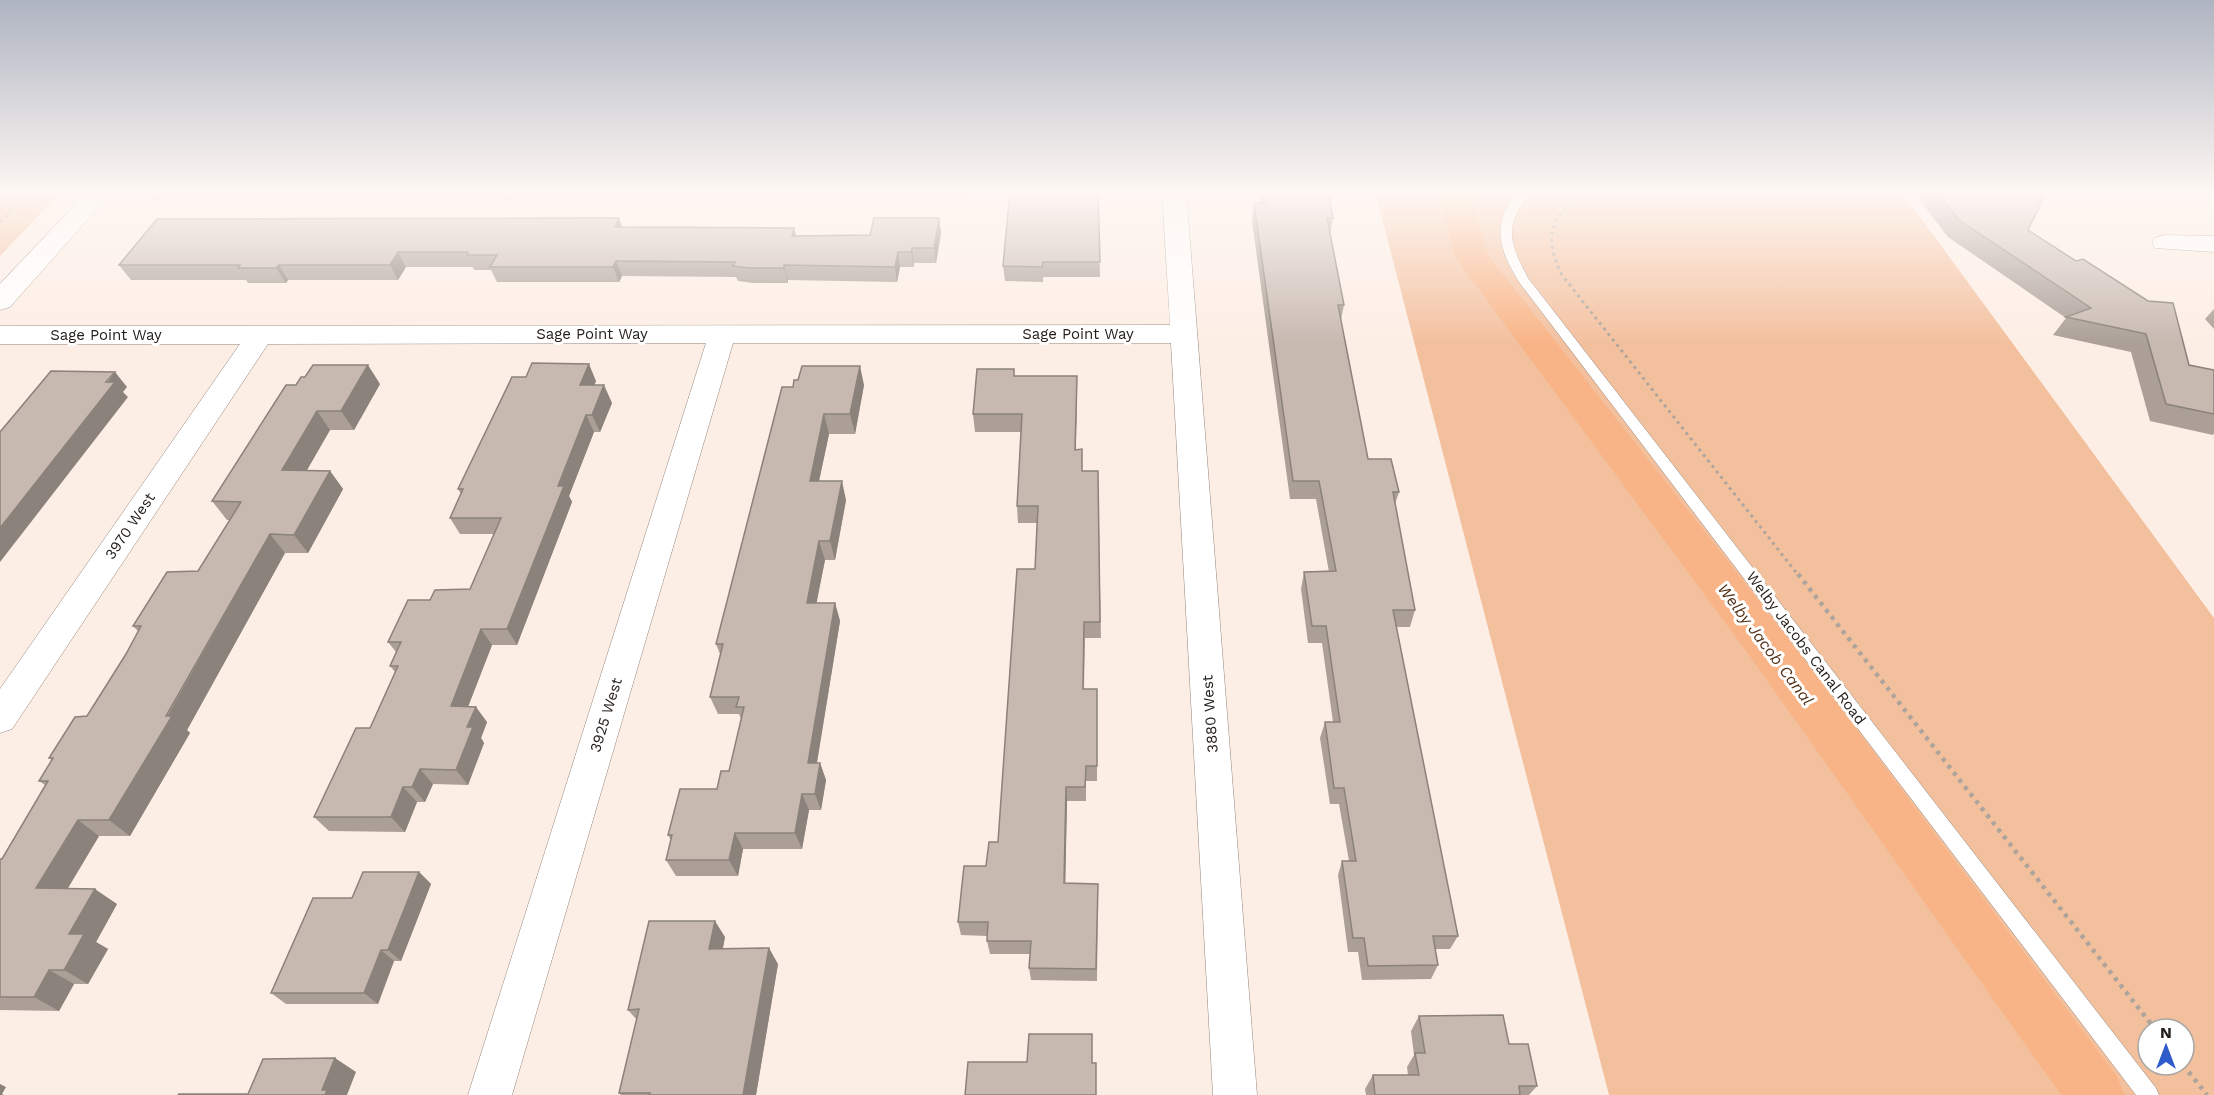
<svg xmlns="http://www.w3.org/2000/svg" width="2214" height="1095" font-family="'Work Sans',sans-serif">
<rect width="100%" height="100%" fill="#fdeee5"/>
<g fill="#f3c09e" fill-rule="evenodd">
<polygon points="0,191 62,191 0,256"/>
<polygon points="156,191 967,191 966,199 149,199"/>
<path d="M1375 191H1901L2214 618V1095H1609ZM2148 1029H2184V1065H2148Z"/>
</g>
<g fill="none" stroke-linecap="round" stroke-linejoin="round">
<polygon fill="#f8b486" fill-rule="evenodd" points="1451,191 1483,191 1473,204 1488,255 1781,629 2116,1075 2125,1095 2061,1095 1749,655 1455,257 1441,204"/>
<defs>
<path id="service" d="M1519 191H1531C1504 226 1508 240 1528 278L2156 1088 2159 1095H2136L1519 282C1498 248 1491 222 1519 191Z"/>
<g id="minor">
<polygon points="1162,191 1186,191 1257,1095 1213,1095 1171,343 733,343 512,1095 468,1095 706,343 268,344 12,729 0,733 0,689 240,344 0,344 0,326 1170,325"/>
<polygon points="2164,235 2214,236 2214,252 2155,248 2152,243 2155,238"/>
</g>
<polygon id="secondary" points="88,191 113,191 10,307 0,310 0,284"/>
</defs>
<use href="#service" stroke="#94877e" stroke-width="1"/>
<use href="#minor" stroke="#94877e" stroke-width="1"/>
<use href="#secondary" stroke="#94877e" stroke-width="1"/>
<g stroke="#afa49c" stroke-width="3" stroke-dasharray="3 4" stroke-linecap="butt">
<path d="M1588 191C1551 214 1542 235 1562 275L1799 576"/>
<polyline points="0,222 29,191"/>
</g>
<g stroke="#afa49c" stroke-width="4.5" stroke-dasharray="4 5" stroke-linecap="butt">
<polyline points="1798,574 2155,1029"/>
<polyline points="2183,1065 2207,1095"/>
</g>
<use href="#service" fill="#fff" fill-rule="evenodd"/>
<use href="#minor" fill="#fff" fill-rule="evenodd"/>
<use href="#secondary" fill="#fff" fill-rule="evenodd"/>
</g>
<g fill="#ab9f97">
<polygon points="1098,191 1100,277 1043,277 1043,282 1005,281 1003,266"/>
<polygon points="1259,191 1328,191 1333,218 1330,235 1344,305 1341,320 1368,459 1399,492 1395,504 1415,610 1410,627 1396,627 1458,936 1450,949 1435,949 1438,965 1431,979 1362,980 1358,952 1348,952 1338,875 1342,861 1349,861 1339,804 1330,804 1320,738 1325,722 1333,722 1322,643 1308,643 1301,589 1304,572 1329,572 1316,499 1290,499 1252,221 1254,203 1261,203"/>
<polygon points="1922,191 2047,191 2028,230 2189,365 2214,370 2214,433 2213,435 2150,421 2131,352 2053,335 2066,318 1948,237 1918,198"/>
<polygon points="619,218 622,227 796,236 870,235 939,218 941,233 936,263 914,263 914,267 900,267 897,282 788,280 788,283 753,283 738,281 736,277 622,276 619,282 497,282 491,270 474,270 473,267 406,267 398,280 288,280 286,283 248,283 246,280 131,280 119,265"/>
<polygon points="2214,309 2214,329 2205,319"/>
<polygon points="1015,376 1077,376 1076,450 1082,471 1098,471 1101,638 1085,638 1084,689 1097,689 1097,781 1086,781 1086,801 1067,801 1065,883 1098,884 1097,981 1031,980 1029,968 1030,954 990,954 987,941 987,936 961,935 958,922 998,842 1035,569 1037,523 1018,523 1017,506 1021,432 975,432 973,414"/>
<polygon points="526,377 596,381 594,385 612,403 600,432 594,432 569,496 572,502 517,645 492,645 468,707 487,722 481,738 484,743 468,785 433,784 425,802 417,802 405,832 329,831 314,817 370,728 395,672 390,666 396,652 388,642 430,600 470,589 494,534 460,534 450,518 461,494 458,489"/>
<polygon points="380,384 354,430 330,430 307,470 330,471 343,489 308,553 285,553 187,730 190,733 130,836 99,836 68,888 117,904 96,942 108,949 88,984 74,984 59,1011 0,1010 0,859 2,859 45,785 39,781 52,760 49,758 87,716 126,654 138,631 133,626 198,571 230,520 227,520 212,501 286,385"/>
<polygon points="864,385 855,434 829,434 819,481 846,500 835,560 825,560 816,603 835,603 840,621 817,763 820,763 826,780 821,810 809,810 802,849 743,849 738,876 676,876 666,860 671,840 668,835 717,789 729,771 741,719 739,714 718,714 710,697 720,654 716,644 793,387"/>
<polygon points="419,872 431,884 401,961 394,961 378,1004 286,1004 271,993 352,898"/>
<polygon points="725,937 723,949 778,964 756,1095 621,1095 619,1093 637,1020 628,1010"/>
<polygon points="1419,1016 1509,1044 1537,1086 1529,1095 1366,1095 1365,1089 1373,1075 1408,1075 1407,1067 1414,1055 1411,1031"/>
</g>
<g fill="#8b827b">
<polygon points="619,218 624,233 615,227"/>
<polygon points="939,218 941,233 936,263 934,248"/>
<polygon points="794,228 798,243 792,236"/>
<polygon points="912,248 914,263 914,267 911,252"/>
<polygon points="398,252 406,267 398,280 390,265"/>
<polygon points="898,252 900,267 897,282 895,267"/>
<polygon points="616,261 622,276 619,282 613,267"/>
<polygon points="279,265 288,280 286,283 276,268"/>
<polygon points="784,265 788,280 788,283 784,268"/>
<polygon points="589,364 596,381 587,403 580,385"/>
<polygon points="368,365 380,384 354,430 341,411"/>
<polygon points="860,366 864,385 855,434 850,414"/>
<polygon points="115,372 127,387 123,392 128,397 0,562 0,528"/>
<polygon points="1077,376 1077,393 1075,467 1075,450"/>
<polygon points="604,385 612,403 600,432 592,415"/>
<polygon points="317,411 330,430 296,489 282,470"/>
<polygon points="824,414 829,434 815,500 810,481"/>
<polygon points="586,415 594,432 569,496 572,502 517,645 507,629 558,486"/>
<polygon points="330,471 343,489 308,553 294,535"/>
<polygon points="842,481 846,500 835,560 830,541"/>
<polygon points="270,534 285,553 187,730 190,733 130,836 109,820"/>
<polygon points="819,541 825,560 813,621 807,603"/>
<polygon points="835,603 840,621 814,780 808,763"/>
<polygon points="481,629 492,645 462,722 451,706"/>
<polygon points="476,707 487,722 481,738 484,743 468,785 456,770 467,727"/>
<polygon points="820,763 826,780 821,810 815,794"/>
<polygon points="420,769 433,784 425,802 412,787"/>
<polygon points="403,787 417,802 405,832 391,817"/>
<polygon points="1066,787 1067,801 1065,897 1064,883"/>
<polygon points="802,794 809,810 802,849 795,833"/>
<polygon points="78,820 99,836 59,903 36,888"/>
<polygon points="735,833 743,849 738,876 729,860"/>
<polygon points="419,872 431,884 401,961 388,950"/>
<polygon points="95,889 117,904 96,942 108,949 88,984 64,970 69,934"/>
<polygon points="715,921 725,937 719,965 709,949"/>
<polygon points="769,948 778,964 756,1095 743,1095"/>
<polygon points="381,950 394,961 378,1004 364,993"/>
<polygon points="49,970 74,984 59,1011 34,997"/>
<polygon points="335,1058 356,1072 347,1095 325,1095 322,1090"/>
<polygon points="0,1084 6,1087 2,1094 4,1095 0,1095"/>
</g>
<g fill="#c7b9b0" stroke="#8b827b" stroke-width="1.5">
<polygon points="1010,191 1098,191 1100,262 1043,262 1042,267 1003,266"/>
<polygon points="1264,191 1328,191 1333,218 1327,218 1344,305 1338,305 1368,459 1391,459 1399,492 1393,492 1415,610 1393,610 1458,936 1433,936 1438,965 1368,966 1364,938 1353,938 1342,861 1356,861 1344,788 1334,788 1325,722 1340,722 1326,626 1312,626 1304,572 1336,571 1319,481 1293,481 1254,203 1265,203"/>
<polygon points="1936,191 2047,191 2028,230 2076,261 2083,259 2148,301 2173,303 2189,365 2214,370 2214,414 2166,404 2146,334 2066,317 2091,308 1959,220"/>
<polygon points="619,218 615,227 794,228 792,236 870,235 874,218 939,218 934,248 912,248 911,252 898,252 895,267 784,265 784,268 749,268 733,266 735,262 616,261 613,267 490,267 497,255 467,255 468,252 398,252 390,265 279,265 276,268 238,268 240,265 119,265 157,219"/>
<polygon points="532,363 589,364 580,385 604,385 592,415 586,415 558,486 564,486 507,629 481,629 451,706 476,707 467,727 473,727 456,770 420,769 412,787 403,787 391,817 314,817 356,728 370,728 398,666 390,666 401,642 388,642 408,600 430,600 435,590 470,589 501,518 450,518 463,489 458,489 512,377 526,377"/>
<polygon points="313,365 368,365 341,411 317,411 282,470 330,471 294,535 270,534 166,716 172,716 109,820 78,820 36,888 95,889 69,934 84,934 64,970 49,970 34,997 0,997 0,859 2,859 48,781 39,781 53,758 49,758 75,717 87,716 126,654 141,626 133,626 167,572 198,571 241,502 212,501 286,385 296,385 301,377 305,377"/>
<polygon points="802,366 860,366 850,414 824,414 810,481 842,481 830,541 819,541 807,603 835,603 808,763 820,763 815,794 802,794 795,833 735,833 729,860 666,860 672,835 668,835 680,789 717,789 721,771 729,771 744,707 736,707 739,697 710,697 723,644 716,644 782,387 793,387 794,380 798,380"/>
<polygon points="977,369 1014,369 1014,376 1077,376 1075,450 1082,449 1082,471 1098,471 1100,622 1084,622 1083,689 1097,689 1097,766 1086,766 1085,787 1066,787 1064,883 1098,884 1096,969 1029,968 1031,941 987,941 988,922 958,922 964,866 986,866 989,842 998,842 1017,569 1035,569 1038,506 1017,506 1022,414 973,414"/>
<polygon points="51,371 115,372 106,382 115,382 0,528 0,432"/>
<polygon points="363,872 419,872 388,950 381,950 364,993 271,993 313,898 352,898"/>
<polygon points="649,921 715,921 709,949 769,948 743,1095 649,1095 650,1093 619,1093 639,1009 628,1010"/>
<polygon points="1503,1015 1509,1044 1528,1044 1537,1086 1519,1086 1520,1095 1375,1095 1373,1075 1419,1075 1415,1053 1425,1053 1419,1016"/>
<polygon points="1029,1034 1092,1034 1092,1063 1096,1063 1096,1095 965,1095 968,1062 1027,1062"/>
<polygon points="335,1058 322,1090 327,1090 325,1095 178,1095 179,1094 248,1094 263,1059"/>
</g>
<linearGradient id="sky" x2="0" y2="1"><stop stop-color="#aeb4c1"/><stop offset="0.56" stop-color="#fef7f3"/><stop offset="1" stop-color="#fef7f3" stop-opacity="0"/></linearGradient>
<rect width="2214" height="344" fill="url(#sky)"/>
<g text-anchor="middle" stroke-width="6" stroke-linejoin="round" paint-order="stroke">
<g font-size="15" fill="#25201c" stroke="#fff">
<text x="592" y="339">Sage Point Way</text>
<text x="1078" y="339">Sage Point Way</text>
<text x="106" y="340">Sage Point Way</text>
<text transform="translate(130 526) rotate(-56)" y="5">3970 West</text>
<text transform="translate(1806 648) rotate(53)" y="5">Welby Jacobs Canal Road</text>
<text transform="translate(1210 714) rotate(-94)" y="5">3880 West</text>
<text transform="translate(606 715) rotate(-73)" y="5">3925 West</text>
</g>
<g font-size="16" font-style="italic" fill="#523017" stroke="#fff">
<text transform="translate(1766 644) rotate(53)" y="6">Welby Jacob Canal</text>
</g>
</g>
<g transform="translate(2166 1047)"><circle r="28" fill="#ffffff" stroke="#a8a6a4" stroke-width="1.5"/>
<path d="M0-4.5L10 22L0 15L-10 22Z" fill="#305bca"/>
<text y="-9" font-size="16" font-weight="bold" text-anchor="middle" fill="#25201c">N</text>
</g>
</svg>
